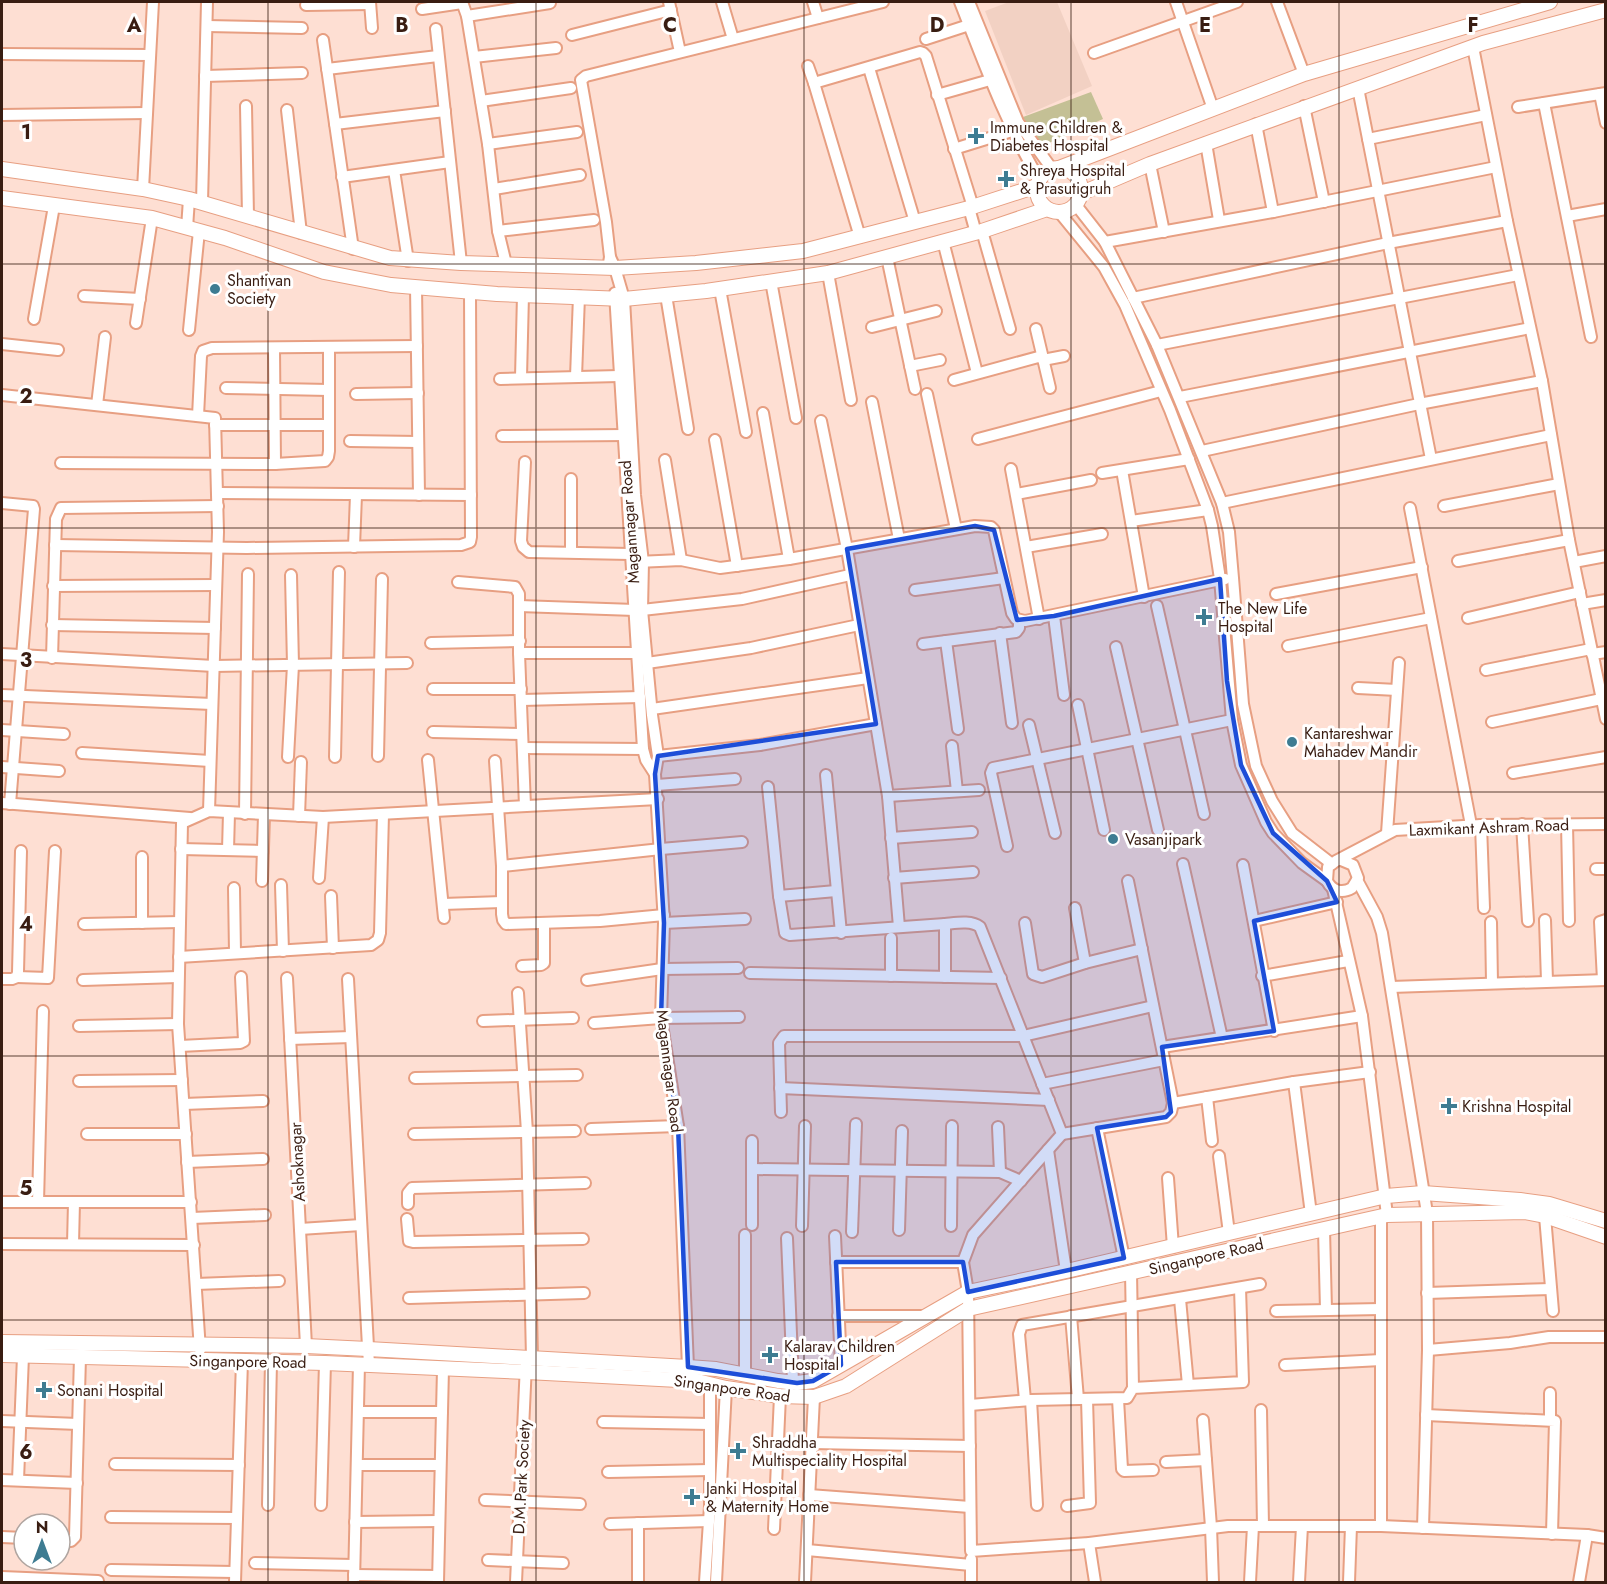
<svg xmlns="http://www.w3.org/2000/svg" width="1607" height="1584" font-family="Jost,sans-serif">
<rect width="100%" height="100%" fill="#fedfd3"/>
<polygon fill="#f2d1c3" points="1009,2 1057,2 1092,86 1026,115 985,11"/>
<polygon fill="#c4c095" points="1091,92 1103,119 1040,147 1023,117"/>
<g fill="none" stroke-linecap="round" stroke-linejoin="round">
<defs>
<g id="minor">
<polyline points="370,2 372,28"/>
<polyline points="462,2 467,16 488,144 498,231 506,264"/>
<polyline points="669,2 680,52"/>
<polyline points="722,2 733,39"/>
<polyline points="813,2 818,18"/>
<path d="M960 2C984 63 1005 122 1039 179"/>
<polyline points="969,2 1018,122 1052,169"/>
<polyline points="1176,2 1213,109"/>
<polyline points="1277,2 1304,74"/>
<polyline points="306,5 370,4"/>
<polyline points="422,9 462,3"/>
<polyline points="467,16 550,3"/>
<polyline points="207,26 302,28"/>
<polyline points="436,29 461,263"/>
<polyline points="572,35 671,10"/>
<polyline points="926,39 969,25"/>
<polyline points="323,40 353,249"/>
<polyline points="1473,47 1507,221 1542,381 1569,540 1606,719"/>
<polyline points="1094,53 1237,2"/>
<polyline points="2,54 150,55"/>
<polyline points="474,57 556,48"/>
<polyline points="808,66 814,83"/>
<polyline points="869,68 915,222"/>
<polyline points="327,69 438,56"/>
<polyline points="205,76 302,73"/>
<polyline points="1358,88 1431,459"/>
<polyline points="1600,94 1606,123"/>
<polyline points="937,95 990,80"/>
<polyline points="481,101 571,88"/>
<polyline points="1544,103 1591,337"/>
<polyline points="246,106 248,216"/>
<polyline points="1304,106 1324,202"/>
<polyline points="1518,107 1606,93"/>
<polyline points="287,110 301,233"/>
<polyline points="2,115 147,113"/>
<polyline points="335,124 445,111"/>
<polyline points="1256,124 1273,212"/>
<polyline points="1368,139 1486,115"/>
<polyline points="1206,143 1219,220"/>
<polyline points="488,144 577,132"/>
<polyline points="954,149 1012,131"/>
<polyline points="1150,164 1164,232"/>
<polyline points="394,170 408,261"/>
<polyline points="342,177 450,162"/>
<polyline points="143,189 153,2"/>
<polyline points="494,189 580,175"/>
<polyline points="202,202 207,2"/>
<polyline points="1076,205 1105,242 1157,345 1222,503 1229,532 1233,578 1243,704 1256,766 1272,801 1292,833 1332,864"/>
<polyline points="969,208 976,233"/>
<polyline points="1060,213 1104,267 1125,305 1170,410 1208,510 1212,526 1220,579 1232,720 1241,765 1266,822 1273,833 1302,863 1327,881"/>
<polyline points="1567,216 1606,209"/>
<polyline points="187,228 189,199"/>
<polyline points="498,231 594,220"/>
<polyline points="982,231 1010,329"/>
<polyline points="860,237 814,83 920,52 923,53 926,56 973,207"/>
<polyline points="943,241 977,373"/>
<polyline points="1105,242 1273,212 1496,167"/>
<polyline points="610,257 615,268 624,299 635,495 643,562 642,610 652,715 658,756 655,774 664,923 661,1018 678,1126 688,1367"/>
<polyline points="887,257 915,389"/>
<polyline points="609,263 610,257 606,222 581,80 586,76 883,2"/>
<polyline points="828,273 851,400"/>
<polyline points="771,281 796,418"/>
<polyline points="416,287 419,495"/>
<polyline points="720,289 746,432"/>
<polyline points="615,293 643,749 646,760 655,774"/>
<polyline points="666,295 688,429"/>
<polyline points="84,296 140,299"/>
<polyline points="1133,298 1388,243 1507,221"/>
<polyline points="34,319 54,206"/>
<polyline points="136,323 152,218"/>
<polyline points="872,327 936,311"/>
<polyline points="1036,329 1050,388"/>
<polyline points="189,330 199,231"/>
<polyline points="2,344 58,350"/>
<polyline points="1157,345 1518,275"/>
<polyline points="274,348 275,464"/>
<polyline points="1043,360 1064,356"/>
<polyline points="910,366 940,360"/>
<polyline points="521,377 523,295"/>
<polyline points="576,377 579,296"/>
<polyline points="500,379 619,376"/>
<polyline points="954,380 1042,356"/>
<polyline points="226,388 329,390"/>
<polyline points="356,394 418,393"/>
<polyline points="927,394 956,529"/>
<polyline points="2,395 215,418 218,532 209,811"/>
<polyline points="1180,397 1530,328"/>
<polyline points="872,402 899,539"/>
<polyline points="97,405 105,337"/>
<polyline points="763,413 789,559"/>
<polyline points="198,416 201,356 203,351 212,348 417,346"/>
<polyline points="821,421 847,549 888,796 899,927"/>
<polyline points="215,425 329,425"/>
<polyline points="502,436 627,435"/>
<polyline points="978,439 1161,391"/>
<polyline points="715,440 737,566"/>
<polyline points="350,441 418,442"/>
<polyline points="1202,451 1419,404 1542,381"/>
<polyline points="665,460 681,560"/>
<polyline points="525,462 521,541 523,547 529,552 630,554"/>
<polyline points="61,463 275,464 325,461 328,457 329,451 329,347"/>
<polyline points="1011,469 1039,619"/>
<polyline points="1122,470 1144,597"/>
<polyline points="1102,473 1189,459"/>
<polyline points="571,479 571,552"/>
<polyline points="217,493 471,495"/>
<polyline points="1016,494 1091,480"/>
<polyline points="2,503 33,506 34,509 10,804"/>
<polyline points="1222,503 1551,435"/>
<polyline points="1444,506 1559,484"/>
<polyline points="1410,508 1471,825"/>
<polyline points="1131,521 1208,510"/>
<polyline points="55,545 247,548 461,545 470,542 471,537 470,292"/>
<polyline points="354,547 356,495"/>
<polyline points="1026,547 1102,534"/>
<polyline points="1458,561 1569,540"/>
<polyline points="637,562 681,560 720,568 789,559 975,526 991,527 994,530 1012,613 1016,619 1025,621 1225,579"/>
<polyline points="1574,562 1606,556"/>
<polyline points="458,582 515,587 519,594 519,653 525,806"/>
<polyline points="53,586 216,585"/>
<polyline points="915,590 1004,578"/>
<polyline points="1276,594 1422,567"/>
<polyline points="1582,604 1606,600"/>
<polyline points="519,606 635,610"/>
<polyline points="1157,606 1204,814"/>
<polyline points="642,610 742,599 850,575"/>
<polyline points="1054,616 1064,695"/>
<polyline points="1468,618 1580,592"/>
<polyline points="52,625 215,628"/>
<polyline points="1000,633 1012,723"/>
<polyline points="946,641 958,729"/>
<polyline points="431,643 520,641"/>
<polyline points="923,644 1016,632 1019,628 1019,620"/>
<polyline points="1288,646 1431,618"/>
<polyline points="1116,647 1158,830"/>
<polyline points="519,653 636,653"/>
<polyline points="2,654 214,666 407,663"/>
<polyline points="1592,654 1606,652"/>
<polyline points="52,658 56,519 61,508 218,506"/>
<polyline points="647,663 751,648 859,625"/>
<polyline points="1486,670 1591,649"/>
<polyline points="1358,688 1397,690"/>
<polyline points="433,689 521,689"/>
<polyline points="2,695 212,704"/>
<polyline points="522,700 640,697"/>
<polyline points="1078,705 1104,830"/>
<polyline points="652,709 868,678"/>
<polyline points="1492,722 1606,698"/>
<polyline points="1029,725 1055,833"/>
<polyline points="2,730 64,734"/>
<polyline points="433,732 522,734"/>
<polyline points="952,746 957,791"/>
<polyline points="523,748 643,749"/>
<polyline points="82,753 210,761"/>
<polyline points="378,756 382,579"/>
<polyline points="658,756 760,745 876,724"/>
<polyline points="288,757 293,665 291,575"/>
<polyline points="335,757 339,572"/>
<polyline points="428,760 444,918"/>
<polyline points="495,761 502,866 502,914 503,920 506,924 600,921 664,915"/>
<polyline points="2,767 59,771"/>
<polyline points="1513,773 1606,757"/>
<polyline points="826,775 841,933"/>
<polyline points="657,785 735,779"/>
<path d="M768 787 779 896 785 933 790 935 945 924C956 923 971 920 980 927L1062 1134 973 1235 963 1262 968 1292 971 1551 1089 1543 1228 1526H1381L1587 1535 1606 1538"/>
<polyline points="888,796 979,790"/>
<polyline points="2,803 190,818"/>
<polyline points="245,814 248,574"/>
<polyline points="299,816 301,762"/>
<polyline points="1522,824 1528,921"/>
<polyline points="1567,824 1569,921"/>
<polyline points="1481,825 1484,908"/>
<polyline points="1387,833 1399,663"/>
<polyline points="891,838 972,832"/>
<polyline points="1007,846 991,773 993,768 1232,720"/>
<polyline points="181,849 263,851"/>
<polyline points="228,850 229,813"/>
<polyline points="142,857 142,923"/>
<path d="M1341 860 1353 865 1358 878 1352 888C1342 894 1332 891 1327 881L1328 867 1336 861 1395 830 1481 825 1606 824"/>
<polyline points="1183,864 1222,1038"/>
<polyline points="1243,865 1274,1031"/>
<polyline points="502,866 661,849 742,842"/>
<polyline points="1596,869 1606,869"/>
<polyline points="319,878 323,817"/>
<polyline points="894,878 973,872"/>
<polyline points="1357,880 1377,917 1382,933 1427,1213 1428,1350 1423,1528"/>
<polyline points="262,881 264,815"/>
<polyline points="281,885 283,951"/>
<polyline points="234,888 235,953"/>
<polyline points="1333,889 1362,1016 1387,1215"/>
<polyline points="331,896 333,948"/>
<polyline points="779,896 836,891"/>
<polyline points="443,904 502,902"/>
<polyline points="1075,908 1085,963"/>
<polyline points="1545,920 1547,981"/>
<polyline points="1254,921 1337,902"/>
<polyline points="1491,922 1492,983"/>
<polyline points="664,923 745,919"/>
<polyline points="1025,923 1033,974 1042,977 1085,963 1142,949"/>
<polyline points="84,924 180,922"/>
<polyline points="891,938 891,976"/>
<polyline points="179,957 371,945 378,940 380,933 383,814"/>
<polyline points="522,966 541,965 544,963 544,924"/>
<polyline points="750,973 1001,978"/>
<polyline points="1262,976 1348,961"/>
<polyline points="17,977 48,978 55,851"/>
<polyline points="945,977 945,924"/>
<polyline points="287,978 306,1346"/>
<polyline points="2,979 12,979 17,977 18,972 21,851"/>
<polyline points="348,979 369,1365"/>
<polyline points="83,980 178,977"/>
<polyline points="587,980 662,969 738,968"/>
<polyline points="1603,980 1600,922 1606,920"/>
<polyline points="1391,987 1606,980"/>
<polyline points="518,993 527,1132 532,1358"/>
<polyline points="483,1021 573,1018"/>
<polyline points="594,1023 661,1018 739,1017"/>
<polyline points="79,1026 178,1024"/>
<polyline points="290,1039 351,1037"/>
<polyline points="180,1046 240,1043 244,1041 241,977"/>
<polyline points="1162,1047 1362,1016"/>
<polyline points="415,1078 577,1075"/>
<polyline points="79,1081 182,1080"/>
<polyline points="1294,1082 1311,1214"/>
<polyline points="1042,1084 1164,1060"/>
<polyline points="780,1088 1049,1100"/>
<polyline points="1207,1097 1212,1141"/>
<polyline points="1173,1103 1294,1082 1370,1072"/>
<polyline points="184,1104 263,1101"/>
<polyline points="781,1112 779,1043 784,1036 1023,1036 1153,1006"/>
<polyline points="998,1127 1000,1172"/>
<polyline points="1097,1128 1124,1258"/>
<polyline points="591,1129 678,1126"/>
<polyline points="87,1134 186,1134"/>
<polyline points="414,1134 575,1131"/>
<polyline points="1062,1134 1166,1117 1171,1112 1173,1103 1128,881"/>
<polyline points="1048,1150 1066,1271"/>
<polyline points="1219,1156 1229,1233"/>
<polyline points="187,1162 263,1159"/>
<polyline points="752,1169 1000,1172 1021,1181"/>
<polyline points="1168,1178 1173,1247"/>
<polyline points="2,1202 191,1202"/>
<polyline points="38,1202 43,1011"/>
<polyline points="408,1204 408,1193 412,1188 585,1183"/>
<polyline points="1545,1216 1553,1311"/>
<polyline points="192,1218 265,1215"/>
<polyline points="407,1219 409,1241 413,1242 583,1239"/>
<polyline points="752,1225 752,1141"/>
<polyline points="802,1226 805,1126"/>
<polyline points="951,1226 952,1126"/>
<polyline points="300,1229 361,1225"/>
<polyline points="1324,1229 1326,1310"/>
<polyline points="899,1230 902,1131"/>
<polyline points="852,1232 856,1124"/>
<polyline points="745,1235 745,1374"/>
<polyline points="835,1236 841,1365"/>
<polyline points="787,1238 793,1382"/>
<polyline points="2,1244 194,1245"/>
<polyline points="73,1244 74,1202"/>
<polyline points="836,1262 963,1262"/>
<polyline points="1131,1272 1133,1388"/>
<polyline points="196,1284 279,1281"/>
<polyline points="1427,1293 1551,1289"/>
<polyline points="409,1298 584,1293"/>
<polyline points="1180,1299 1188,1385"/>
<polyline points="1276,1311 1381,1309"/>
<polyline points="838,1316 925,1316"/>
<polyline points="1071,1316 1078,1399"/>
<polyline points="200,1350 178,1024 182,823 209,811 323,817 658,799"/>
<polyline points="1428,1350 1510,1343 1549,1337 1606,1337"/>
<polyline points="1285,1365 1381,1360"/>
<polyline points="1550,1393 1550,1420"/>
<polyline points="1118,1399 1122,1469 1124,1471 1153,1470"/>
<polyline points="1025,1400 1019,1334 1022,1325 1260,1284"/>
<polyline points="1031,1400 1037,1505"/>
<polyline points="970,1405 1031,1400 1127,1398 1133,1388 1243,1382 1240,1288"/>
<polyline points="1261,1410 1263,1526"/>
<polyline points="358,1412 442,1412"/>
<polyline points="1426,1415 1555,1421 1552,1534"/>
<polyline points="1203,1420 1211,1527 1213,1582"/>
<polyline points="2,1421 78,1424"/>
<polyline points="603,1422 710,1424"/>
<polyline points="812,1443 970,1446"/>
<polyline points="1166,1462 1206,1460"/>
<polyline points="115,1464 239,1465"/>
<polyline points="357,1465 440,1465"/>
<polyline points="608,1472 710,1470"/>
<polyline points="2,1480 77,1483"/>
<polyline points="18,1480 23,1356"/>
<polyline points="809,1495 970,1507"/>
<polyline points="485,1500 580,1504"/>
<polyline points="268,1505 271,1362"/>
<polyline points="321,1505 325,1363"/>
<polyline points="1067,1506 1090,1503 1087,1399"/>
<polyline points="111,1517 237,1518"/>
<polyline points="355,1522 439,1521"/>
<polyline points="638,1523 638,1582"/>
<polyline points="610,1524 709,1521"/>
<polyline points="1381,1526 1381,1216"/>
<polyline points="774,1529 780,1396"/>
<polyline points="2,1537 24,1538"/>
<polyline points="60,1540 71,1541 75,1537 80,1357"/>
<polyline points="1089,1543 1095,1582"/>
<polyline points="807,1550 971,1565"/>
<polyline points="488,1560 563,1563"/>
<polyline points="255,1563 354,1565"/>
<polyline points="111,1570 235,1572"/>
<polyline points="354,1575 438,1576"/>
<polyline points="2,1577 98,1581"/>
<polyline points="235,1582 242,1361"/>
<polyline points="354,1582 359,1364"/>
<polyline points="438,1582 443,1369"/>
<polyline points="516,1582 526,1364"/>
<polyline points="705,1582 710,1506 710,1385"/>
<polyline points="716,1582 726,1388"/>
<polyline points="805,1582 814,1397"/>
<polyline points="971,1582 971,1559"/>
<polyline points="1250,1582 1253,1526"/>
<polyline points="1299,1582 1302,1526"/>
<polyline points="1349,1582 1351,1526"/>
<polyline points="1579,1582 1587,1535"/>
</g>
<g id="major">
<circle cx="1059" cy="190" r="22"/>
<polyline points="1059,168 1304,74 1550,2"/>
<polyline points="2,169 143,189 189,199 390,258 461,263 615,268 696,263 803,251 969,208 1037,186"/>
<polyline points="1082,193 1150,164 1483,43 1606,10"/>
<polyline points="2,198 152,218 225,238 324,272 391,285 497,294 624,299 706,291 828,273 982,231 1047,209"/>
<polyline points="2,1342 306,1346 368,1349 688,1367 716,1369 778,1381 797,1383 813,1381 968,1292 1071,1270 1386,1196 1423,1193 1520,1200 1549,1204 1606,1221"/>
<polyline points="2,1355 325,1363 527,1372 697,1381 726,1388 780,1396 814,1397 846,1386 968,1309 1387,1215 1525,1212 1545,1216 1606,1237"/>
</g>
</defs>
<use href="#minor" stroke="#e79f82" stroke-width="14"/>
<use href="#major" stroke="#e79f82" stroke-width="16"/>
<use href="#minor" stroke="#fff" stroke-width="10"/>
<use href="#major" stroke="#fff" stroke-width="14"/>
</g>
<path fill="#1d4ed8" fill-opacity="0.2" stroke="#1d4ed8" stroke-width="4.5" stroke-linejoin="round" d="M975 526 994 530 1017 620 1054 616 1220 579 1227 681 1241 765 1273 833 1327 881 1337 902 1254 921 1274 1031 1162 1047 1171 1112 1166 1117 1097 1128 1124 1258 968 1292 963 1262H836L841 1365 813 1381 797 1383 688 1367 678 1126 661 1018 664 923 655 774 658 756 876 724 847 549Z"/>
<path fill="none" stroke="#391d12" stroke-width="1.5" stroke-opacity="0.55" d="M268 2V1582M536 2V1582M804 2V1582M1071 2V1582M1339 2V1582M2 264H1606M2 528H1606M2 792H1606M2 1056H1606M2 1320H1606"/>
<g fill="#3e7c92" stroke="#fff" stroke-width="2">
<path d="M973 127h6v6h6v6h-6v6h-6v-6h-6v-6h6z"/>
<path d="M1003 170h6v6h6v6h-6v6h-6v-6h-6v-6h6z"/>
<circle cx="215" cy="289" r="6"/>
<path d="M1201 608h6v6h6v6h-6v6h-6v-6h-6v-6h6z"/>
<circle cx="1292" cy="742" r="6"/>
<circle cx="1113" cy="839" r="6"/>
<path d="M1446 1097h6v6h6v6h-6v6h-6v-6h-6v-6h6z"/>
<path d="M767 1346h6v6h6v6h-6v6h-6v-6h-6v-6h6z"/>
<path d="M41 1381h6v6h6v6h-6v6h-6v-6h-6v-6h6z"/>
<path d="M735 1442h6v6h6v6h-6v6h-6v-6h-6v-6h6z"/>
<path d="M689 1488h6v6h6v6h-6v6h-6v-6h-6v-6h6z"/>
</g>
<g text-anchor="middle" stroke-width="6" stroke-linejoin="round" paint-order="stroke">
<g font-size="16" fill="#391d12" stroke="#fff" text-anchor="start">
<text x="990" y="133">Immune Children &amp;<tspan x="990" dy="18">Diabetes Hospital</tspan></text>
<text x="1020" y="176">Shreya Hospital<tspan x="1020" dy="18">&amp; Prasutigruh</tspan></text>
<text x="227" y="286">Shantivan<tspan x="227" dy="18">Society</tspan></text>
<text x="1218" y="614">The New Life<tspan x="1218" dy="18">Hospital</tspan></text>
<text x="1304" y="739">Kantareshwar<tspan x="1304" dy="18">Mahadev Mandir</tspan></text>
<text x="1125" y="845">Vasanjipark</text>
<text x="1462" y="1112">Krishna Hospital</text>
<text x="784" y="1352">Kalarav Children<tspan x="784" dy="18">Hospital</tspan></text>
<text x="57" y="1396">Sonani Hospital</text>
<text x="752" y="1448">Shraddha<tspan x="752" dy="18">Multispeciality Hospital</tspan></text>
<text x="706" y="1494">Janki Hospital<tspan x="706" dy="18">&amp; Maternity Home</tspan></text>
</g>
<g font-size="16" fill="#391d12" stroke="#fff">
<text transform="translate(629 522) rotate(-94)" y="6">Magannagar Road</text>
<text transform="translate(1489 827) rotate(-2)" y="6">Laxmikant Ashram Road</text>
<text transform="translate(670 1071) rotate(83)" y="6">Magannagar Road</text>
<text transform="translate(297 1162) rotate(-93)" y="6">Ashoknagar</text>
<text transform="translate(1206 1256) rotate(-13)" y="6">Singanpore Road</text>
<text transform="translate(248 1361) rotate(1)" y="6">Singanpore Road</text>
<text transform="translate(732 1388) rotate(8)" y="6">Singanpore Road</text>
<text transform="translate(521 1477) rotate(-87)" y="6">D.M.Park Society</text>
</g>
</g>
<g font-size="20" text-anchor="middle" font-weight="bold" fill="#391d12" stroke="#fff" stroke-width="6" stroke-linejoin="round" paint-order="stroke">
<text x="134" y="32">A</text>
<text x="402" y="32">B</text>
<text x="670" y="32">C</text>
<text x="937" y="32">D</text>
<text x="1205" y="32">E</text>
<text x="1473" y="32">F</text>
<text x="26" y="139">1</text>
<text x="26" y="403">2</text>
<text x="26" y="667">3</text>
<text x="26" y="931">4</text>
<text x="26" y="1195">5</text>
<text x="26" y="1459">6</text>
</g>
<rect width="1607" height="1584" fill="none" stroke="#391d12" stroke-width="6"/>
<g transform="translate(42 1542)"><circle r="28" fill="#ffffff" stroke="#b0a5a0" stroke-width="1.5"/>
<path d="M0-4.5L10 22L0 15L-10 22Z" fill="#3e7c92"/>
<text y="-9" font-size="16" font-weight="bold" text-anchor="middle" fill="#391d12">N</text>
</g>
</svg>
